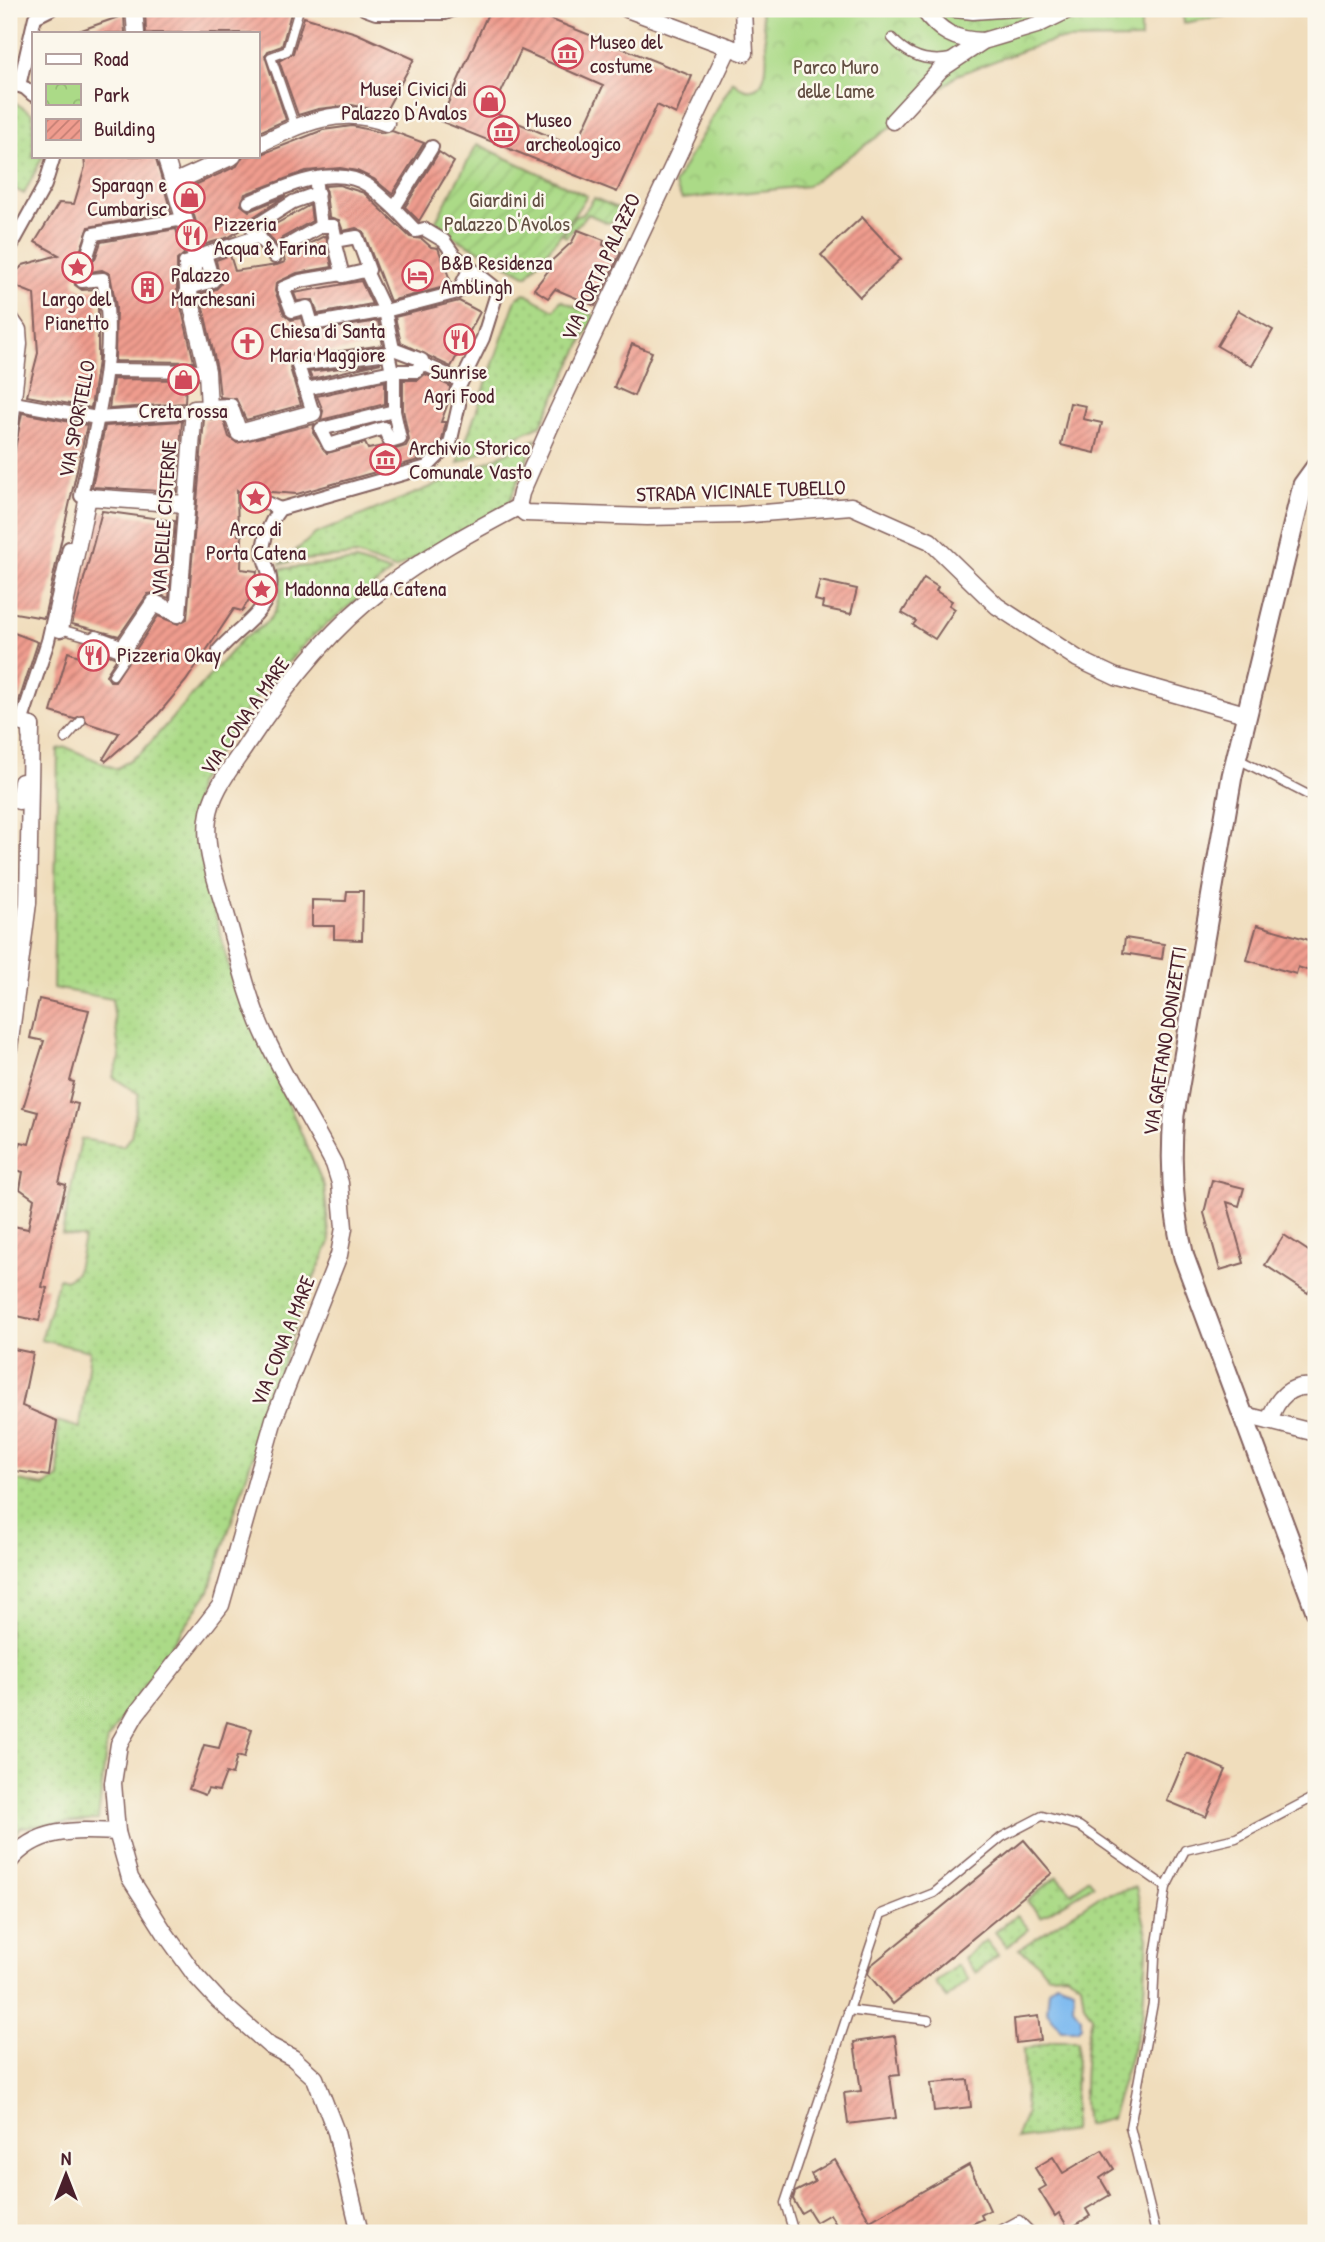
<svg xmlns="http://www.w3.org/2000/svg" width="1325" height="2242" font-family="'Patrick Hand',sans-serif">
<defs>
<pattern id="grass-dots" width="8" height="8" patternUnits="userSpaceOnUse" patternTransform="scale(1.75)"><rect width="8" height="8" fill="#abda87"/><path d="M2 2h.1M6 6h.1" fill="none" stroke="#95bb75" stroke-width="1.8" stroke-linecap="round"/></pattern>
<pattern id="park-crowns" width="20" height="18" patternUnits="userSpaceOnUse" patternTransform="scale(1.75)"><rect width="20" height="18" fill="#abda87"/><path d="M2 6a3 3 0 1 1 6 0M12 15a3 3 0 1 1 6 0" fill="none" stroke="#95bb75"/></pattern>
<pattern id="garden-furrows" width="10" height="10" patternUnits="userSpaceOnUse" patternTransform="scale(1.75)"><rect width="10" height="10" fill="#abda87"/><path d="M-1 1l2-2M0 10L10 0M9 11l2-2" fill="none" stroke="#95bb75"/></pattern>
<pattern id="building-hatch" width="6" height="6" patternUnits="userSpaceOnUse" patternTransform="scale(1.75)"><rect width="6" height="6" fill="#ef9c8e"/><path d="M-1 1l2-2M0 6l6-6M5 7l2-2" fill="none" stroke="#c47f74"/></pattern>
</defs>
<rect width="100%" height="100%" fill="#fbf7ec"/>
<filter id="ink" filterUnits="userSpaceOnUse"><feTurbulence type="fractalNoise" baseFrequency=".0143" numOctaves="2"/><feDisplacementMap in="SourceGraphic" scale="14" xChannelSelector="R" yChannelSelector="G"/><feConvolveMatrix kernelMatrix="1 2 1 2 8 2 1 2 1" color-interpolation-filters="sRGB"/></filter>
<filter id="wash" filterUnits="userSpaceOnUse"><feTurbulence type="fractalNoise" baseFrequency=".00686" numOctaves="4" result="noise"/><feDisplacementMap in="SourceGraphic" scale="28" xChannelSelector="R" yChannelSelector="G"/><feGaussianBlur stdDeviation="1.57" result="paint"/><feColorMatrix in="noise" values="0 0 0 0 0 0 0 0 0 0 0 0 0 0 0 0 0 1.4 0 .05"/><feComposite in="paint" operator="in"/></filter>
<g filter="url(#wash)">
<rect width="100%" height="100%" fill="#f0ddbc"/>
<g fill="url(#grass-dots)" stroke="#7a7c59" stroke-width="2">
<polygon points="14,102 33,114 33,156 43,156 24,194 9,186 9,109"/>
<polygon points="524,293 554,310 561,300 595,316 541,425 458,463 516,299"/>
<polygon points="536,439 508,505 395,569 356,555 293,561 279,565 315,534 453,478"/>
<path d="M356 561 391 572 310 638 248 707 197 784 193 826 228 964 324 1186 330 1242 302 1305 209 1591 107 1740 98 1820 21 1827 9 1843V1479L44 1486 59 1478 57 1421 80 1428 90 1351 41 1340 59 1278 66 1280 76 1273 84 1238 62 1234 81 1139 123 1146 131 1136 139 1094 113 1077 120 1058 112 999 53 988 58 749 66 747 116 769 142 752 243 638C275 622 284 605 280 569Z"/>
<polygon points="1057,1876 1072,1893 1088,1878 1094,1885 1041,1917 1027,1901"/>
<path d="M1136 1887 1148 1938 1142 2018 1111 2119 1086 2125C1082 2098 1084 2070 1087 2043 1087 2034 1091 2025 1092 2016L1084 2005 1081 1983 1066 1974 1047 1975 1037 1962 1019 1949 1099 1896Z"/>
<polygon points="1017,1915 1029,1929 1007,1947 995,1932"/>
<polygon points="986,1940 998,1955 976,1973 964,1958"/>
<polygon points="957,1965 969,1980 947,1998 935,1983"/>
<polygon points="1053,2041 1078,2041 1073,2131 1016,2139 1026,2113 1023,2050"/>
</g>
<path fill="url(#park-crowns)" stroke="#7a7c59" stroke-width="2" d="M760 9H1141V39L1056 40 1024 50 957 75 920 107 807 186 682 199 674 184 733 81C738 86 744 91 752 89 776 85 764 26 760 9Z"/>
<g fill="url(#garden-furrows)" stroke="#7a7c59" stroke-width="2">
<polygon points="477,144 587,196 558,238 527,276 433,226"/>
<polygon points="594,198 622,210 623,218 608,223 588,214 566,237 563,235 574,217 583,214"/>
</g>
<polygon fill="#abda87" stroke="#7a7c59" stroke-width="2" points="1182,9 1264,9 1184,23"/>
<polygon fill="#7cb9ef" stroke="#636c8d" stroke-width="2" points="1056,1982 1074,1988 1073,2007 1081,2017 1081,2026 1077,2030 1061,2030 1047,2011 1049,1990"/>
<g id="blocks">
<g fill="url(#building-hatch)" fill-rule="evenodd">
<polygon points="145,9 292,9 282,46 268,51 265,56 286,120 257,133 257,33 146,33"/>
<path d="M490 9H525L692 76 676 114 657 105 617 192 440 121ZM521 50 603 86 575 147 492 112Z"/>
<polygon points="124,15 125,33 77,33 76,32"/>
<polygon points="304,17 356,33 414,59 385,112 352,105 318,109 298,115 279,61 293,53"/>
<polygon points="352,126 383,133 392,131 424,143 392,194 374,179 357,171 340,168 306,171 245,194 241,205 249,211 286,196 247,221 243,228 229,237 203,245 186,189 237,166 243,156 262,154 323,130"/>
<polygon points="439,152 454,162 419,221 405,207"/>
<polygon points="84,156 155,156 171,212 89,227 78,257 81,262 90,264 95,259 101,242 176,229 184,254 177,260 177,289 194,362 115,361 116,307 110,274 102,270 78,274 74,278 75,285 82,290 96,289 98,308 98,361 91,408 27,396 38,353 34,294 19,288 15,280 17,271 23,265 59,255 35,242 59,203 74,204 85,167"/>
<polygon points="339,185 364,193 410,237 422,239 431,247 438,248 452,285 390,301 363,231 356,228 343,231 339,220 329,217 325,186"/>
<polygon points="310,205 312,221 282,238 277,246 265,230"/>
<polygon points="862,217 901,259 860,297 821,255"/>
<polygon points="578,230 604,240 603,245 621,252 595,306 555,289 548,298 534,289 551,267 548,264 572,242"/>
<polygon points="326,235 332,267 297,273 276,283 275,291 284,314 291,320 301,318 305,330 310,332 378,321 383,345 293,358 290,368 301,405 246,420 236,399 220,397 217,369 200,294 216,289 221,284 216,260 230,255 235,271 277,265 285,262 283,254 290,254"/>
<polygon points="361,281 372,304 318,314 313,300 297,301 294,293"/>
<polygon points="459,301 480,312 451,367 401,343 395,317"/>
<polygon points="1238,310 1273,330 1252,366 1217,346"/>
<polygon points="632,344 652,352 634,396 614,387"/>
<polygon points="381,363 312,379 309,372"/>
<polygon points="425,374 450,386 449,400 441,422 446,422 442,440 422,459 297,494 258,491 251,501 237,490 238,535 242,535 241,569 257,571 255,590 242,611 234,609 186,681 156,717 106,761 103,759 119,733 87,723 83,715 74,719 51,712 68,652 82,657 86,643 92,649 117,658 106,675 110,681 115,681 158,616 178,624 187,619 204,419 223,418 229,437 237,443 314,424 313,433 327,453 365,443 368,449 383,446 393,450 406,446 409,440 403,410 403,380 418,380"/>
<polygon points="113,379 186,380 185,403 109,409"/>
<polygon points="385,381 385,404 321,420 323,411 317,396"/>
<polygon points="1070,403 1086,406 1083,419 1102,423 1095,453 1061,445"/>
<polygon points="22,413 87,425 44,618 9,612 9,480"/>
<polygon points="182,421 177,492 92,487 105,426"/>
<polygon points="102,511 175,521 169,598 154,593 148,594 119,636 72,624"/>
<polygon points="924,578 938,587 936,591 952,601 949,605 955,609 935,639 913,625 916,621 902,613"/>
<polygon points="820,581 857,589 851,614 822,608 823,602 815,600"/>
<polygon points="9,631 38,642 16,710 9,709"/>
<polygon points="347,891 363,891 362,940 334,939 334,926 312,926 312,900 346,901"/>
<polygon points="1257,925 1316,942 1316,973 1298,967 1296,974 1247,960"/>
<polygon points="1125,938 1164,944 1162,959 1123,953"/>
<polygon points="39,999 89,1010 70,1081 74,1082 69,1102 78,1104 59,1183 66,1185 53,1234 42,1287 47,1288 39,1321 9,1314 9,1241 13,1226 28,1229 34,1199 20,1189 23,1172 13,1169 21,1142 29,1144 38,1112 23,1108 44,1041 30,1038"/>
<polygon points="1212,1180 1244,1188 1239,1206 1227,1202 1244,1263 1220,1270 1204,1213"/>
<polygon points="1284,1235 1316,1256 1316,1280 1308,1293 1265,1265"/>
<polygon points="9,1348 33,1353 22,1406 57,1421 49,1476 9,1470"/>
<polygon points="227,1722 252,1729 244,1758 237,1756 232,1775 226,1773 219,1791 208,1789 205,1795 189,1789 204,1745 219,1748"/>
<polygon points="1187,1753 1226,1770 1206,1817 1167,1801"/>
<polygon points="1024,1840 1052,1873 893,2004 868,1974 870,1966"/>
<polygon points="1038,2016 1041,2040 1016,2043 1014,2019"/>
<polygon points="895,2036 900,2075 890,2076 896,2118 848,2124 844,2093 861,2091 854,2042"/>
<polygon points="968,2080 971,2107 934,2111 931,2083"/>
<polygon points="1102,2150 1114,2169 1100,2178 1110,2195 1086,2209 1090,2216 1069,2229 1059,2213 1055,2216 1039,2190 1046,2186 1035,2168 1053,2157 1063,2173"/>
<polygon points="835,2160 870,2221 969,2165 990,2210 981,2215 983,2219 952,2233 841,2233 830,2214 816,2222 808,2209 801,2213 793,2199 795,2192 815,2182 811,2174"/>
</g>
</g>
</g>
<g filter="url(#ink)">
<use href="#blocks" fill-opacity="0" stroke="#84625e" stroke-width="2"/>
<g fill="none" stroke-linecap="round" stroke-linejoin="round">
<defs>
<g id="service">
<polyline points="926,10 973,15 1028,11"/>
<path d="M892 38C907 55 927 63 951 58"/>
<polyline points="295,127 271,57 287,51 299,9"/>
<polyline points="60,629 96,639"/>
<polyline points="113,675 126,656 123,649"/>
<polyline points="65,739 81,721"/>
<polyline points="1238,759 1316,799"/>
<polyline points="848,2010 928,2020"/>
<polyline points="794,2233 785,2203 881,1914 934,1893 1002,1837 1042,1816 1079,1826 1166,1887"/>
<polyline points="995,2233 1019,2220 1032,2233"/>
<polyline points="1156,2233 1130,2127 1153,2003 1155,1956 1166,1887 1185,1850 1236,1838 1316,1796"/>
</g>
<g id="pedestrian">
<polyline points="365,9 376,13 445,13 455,9"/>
<polyline points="9,82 25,88 33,95"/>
<polyline points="19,86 35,17 51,9"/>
<polyline points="316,185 321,226 333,226 336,240"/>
<path d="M249 202C282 188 334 162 369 186 378 193 386 201 394 208"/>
<polygon points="357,237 369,270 343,276 334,241"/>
<polyline points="286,246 321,226"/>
<polyline points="9,250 45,185 54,156"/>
<polyline points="87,256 94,234 184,219"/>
<polyline points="199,256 259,236"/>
<polygon points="206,257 213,281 186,289 185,263"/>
<polyline points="275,257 252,228 293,202 318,193"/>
<polyline points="366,271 385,311 393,349"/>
<polyline points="342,274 300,281 283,288 292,311 307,307 312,324 385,311 458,292 470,268"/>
<path d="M82 281 103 279C118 354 96 423 81 496L88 497"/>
<polygon points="393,349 422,360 417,371 392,371 388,353"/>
<polyline points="421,363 461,381"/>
<polyline points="108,370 207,371"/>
<polyline points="306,389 392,371"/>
<polyline points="14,403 97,418 194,412"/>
<polygon points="394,411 400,439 390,442 384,428 329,445 321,429"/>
<polyline points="394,411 394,371"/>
<polyline points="313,413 298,365 388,353"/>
<polyline points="260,500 280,509"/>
<path d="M219 650C236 630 260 618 269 593 273 581 268 571 265 561 259 546 270 521 280 509L427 467 450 444 459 404 456 393 483 338 498 290 454 255 444 241 424 229 416 231 394 208 432 147"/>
<polyline points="21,723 48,641 69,548"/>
</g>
<g id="minor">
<polyline points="134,9 136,33"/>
<polyline points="627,9 745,53 743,9"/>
<path d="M923 9C940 32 954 40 983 41"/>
<polyline points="893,121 941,69 983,41 1037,25 1070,9"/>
<path d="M257 145C299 125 341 104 386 123"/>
<polyline points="173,183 233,156"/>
<polyline points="9,317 18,330 19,344 9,435"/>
<polyline points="209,408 230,407 239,433 313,413"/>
<polyline points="518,507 525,513 647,517 739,515 851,506 930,541 997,606 1078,659 1116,677 1245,714"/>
<polyline points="518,507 521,493 550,427 729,47"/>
<polyline points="60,629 88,497 185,504"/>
<polyline points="96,639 123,649 154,603 178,614 194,409 209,408 207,371 189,293 196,257 165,156"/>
<polyline points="9,719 31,726 30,735"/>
<polyline points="9,798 19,801 22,782"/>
<polyline points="9,1048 28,903 31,726"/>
<polyline points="1241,1414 1316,1433"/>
<path d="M1269 1421C1277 1398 1290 1382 1316 1388"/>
<path d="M9 1862C37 1827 76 1830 117 1832"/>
<path d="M360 2233 336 2132 315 2078 293 2058 270 2046 219 2001 195 1975 165 1933 130 1878 117 1832 113 1783 119 1744 136 1714 221 1605 274 1419 339 1255 344 1228 340 1183 334 1164C312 1122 286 1081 266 1038 247 998 237 950 224 907 216 880 204 848 208 819 211 791 232 767 247 744 283 689 329 629 383 589 425 557 471 532 518 507"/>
</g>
<path id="tertiary" d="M1316 467 1303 485 1232 776 1174 1115C1170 1164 1172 1209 1184 1257L1316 1611"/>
</defs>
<use href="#service" stroke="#84625e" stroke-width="11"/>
<use href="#pedestrian" stroke="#84625e" stroke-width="16"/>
<use href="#minor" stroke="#84625e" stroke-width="19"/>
<use href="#tertiary" stroke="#84625e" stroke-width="23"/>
<use href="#service" stroke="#fff" stroke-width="8"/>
<use href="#pedestrian" stroke="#fff" stroke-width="12"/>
<use href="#minor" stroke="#fff" stroke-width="16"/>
<use href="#tertiary" stroke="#fff" stroke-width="19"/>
</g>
</g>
<defs>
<symbol id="museum-ring" viewBox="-11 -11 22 22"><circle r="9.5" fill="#fbf7ec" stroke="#d1495b" stroke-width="1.5"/><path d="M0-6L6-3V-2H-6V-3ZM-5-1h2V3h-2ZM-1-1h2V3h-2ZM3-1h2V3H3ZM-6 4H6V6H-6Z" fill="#d1495b"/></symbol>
<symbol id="shop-ring" viewBox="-11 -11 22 22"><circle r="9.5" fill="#fbf7ec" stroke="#d1495b" stroke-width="1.5"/><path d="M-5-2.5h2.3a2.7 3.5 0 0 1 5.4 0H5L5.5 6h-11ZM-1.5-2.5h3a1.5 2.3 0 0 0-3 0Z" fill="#d1495b"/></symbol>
<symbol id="restaurant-ring" viewBox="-11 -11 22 22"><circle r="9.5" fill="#fbf7ec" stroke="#d1495b" stroke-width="1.5"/><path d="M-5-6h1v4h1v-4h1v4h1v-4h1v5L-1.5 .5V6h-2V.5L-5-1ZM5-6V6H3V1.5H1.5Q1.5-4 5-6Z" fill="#d1495b"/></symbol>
<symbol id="sight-ring" viewBox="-11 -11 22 22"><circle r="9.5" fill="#fbf7ec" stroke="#d1495b" stroke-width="1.5"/><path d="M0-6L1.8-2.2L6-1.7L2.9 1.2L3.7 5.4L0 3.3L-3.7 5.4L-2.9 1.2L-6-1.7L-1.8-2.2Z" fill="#d1495b"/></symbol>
<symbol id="hotel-ring" viewBox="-11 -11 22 22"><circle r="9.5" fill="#fbf7ec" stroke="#d1495b" stroke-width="1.5"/><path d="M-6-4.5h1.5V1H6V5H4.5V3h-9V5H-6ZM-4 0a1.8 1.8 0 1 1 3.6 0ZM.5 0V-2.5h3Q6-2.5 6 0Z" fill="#d1495b"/></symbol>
<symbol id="building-ring" viewBox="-11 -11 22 22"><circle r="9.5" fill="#fbf7ec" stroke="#d1495b" stroke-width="1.5"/><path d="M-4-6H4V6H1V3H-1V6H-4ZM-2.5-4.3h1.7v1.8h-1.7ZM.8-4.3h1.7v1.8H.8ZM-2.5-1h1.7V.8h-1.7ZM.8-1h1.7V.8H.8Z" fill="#d1495b"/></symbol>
<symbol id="church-ring" viewBox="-11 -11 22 22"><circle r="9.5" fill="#fbf7ec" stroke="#d1495b" stroke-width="1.5"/><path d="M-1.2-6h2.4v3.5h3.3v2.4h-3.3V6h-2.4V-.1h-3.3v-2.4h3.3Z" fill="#d1495b"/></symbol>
</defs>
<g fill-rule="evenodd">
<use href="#museum-ring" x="550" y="36" width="35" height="35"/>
<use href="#shop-ring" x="472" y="84" width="35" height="35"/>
<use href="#museum-ring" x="486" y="114" width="35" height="35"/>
<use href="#shop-ring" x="172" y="180" width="35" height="35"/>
<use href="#restaurant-ring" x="174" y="218" width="35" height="35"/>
<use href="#sight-ring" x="60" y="250" width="35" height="35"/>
<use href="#hotel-ring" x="400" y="258" width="35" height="35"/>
<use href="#building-ring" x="130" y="270" width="35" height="35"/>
<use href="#restaurant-ring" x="442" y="322" width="35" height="35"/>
<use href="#church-ring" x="230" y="326" width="35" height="35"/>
<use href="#shop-ring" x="166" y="362" width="35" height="35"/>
<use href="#museum-ring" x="368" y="442" width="35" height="35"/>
<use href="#sight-ring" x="238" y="480" width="35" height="35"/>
<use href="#sight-ring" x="244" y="572" width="35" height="35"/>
<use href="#restaurant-ring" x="76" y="638" width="35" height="35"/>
</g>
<g text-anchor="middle" stroke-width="5" stroke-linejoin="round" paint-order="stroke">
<g font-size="21" fill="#4a1f2b" stroke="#fbf7ec" text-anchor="start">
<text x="590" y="49">Museo del<tspan x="590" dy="24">costume</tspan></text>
<text x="467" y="96" text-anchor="end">Musei Civici di<tspan x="467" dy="24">Palazzo D'Avalos</tspan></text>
<text x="526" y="127">Museo<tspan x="526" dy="24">archeologico</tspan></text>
<text x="167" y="192" text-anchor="end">Sparagn e<tspan x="167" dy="24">Cumbarisc</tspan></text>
<text x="214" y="231">Pizzeria<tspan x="214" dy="24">Acqua &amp; Farina</tspan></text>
<text x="441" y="270">B&amp;B Residenza<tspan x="441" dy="24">Amblingh</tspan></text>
<text x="171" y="282">Palazzo<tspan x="171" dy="24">Marchesani</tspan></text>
<text x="77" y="306" text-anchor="middle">Largo del<tspan x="77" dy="24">Pianetto</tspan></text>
<text x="270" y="338">Chiesa di Santa<tspan x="270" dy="24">Maria Maggiore</tspan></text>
<text x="459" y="379" text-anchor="middle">Sunrise<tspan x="459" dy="24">Agri Food</tspan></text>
<text x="183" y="418" text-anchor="middle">Creta rossa</text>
<text x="409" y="455">Archivio Storico<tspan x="409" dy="24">Comunale Vasto</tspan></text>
<text x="256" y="536" text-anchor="middle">Arco di<tspan x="256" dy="24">Porta Catena</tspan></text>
<text x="285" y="596">Madonna della Catena</text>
<text x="117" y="662">Pizzeria Okay</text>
</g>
<g font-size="21" fill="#624e42" stroke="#fbf7ec">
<text x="836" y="74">Parco Muro<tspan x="836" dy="24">delle Lame</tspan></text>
<text x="507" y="207">Giardini di<tspan x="507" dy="24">Palazzo D'Avolos</tspan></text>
</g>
<g font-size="21" fill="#4a1f2b" stroke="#fbf7ec">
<text transform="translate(601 267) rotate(-65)" y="7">VIA PORTA PALAZZO</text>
<text transform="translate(77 419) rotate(-79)" y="7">VIA SPORTELLO</text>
<text transform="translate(741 491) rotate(-2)" y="7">STRADA VICINALE TUBELLO</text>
<text transform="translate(164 518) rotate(-86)" y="7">VIA DELLE CISTERNE</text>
<text transform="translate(245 716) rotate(-55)" y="7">VIA CONA A MARE</text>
<text transform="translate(1165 1041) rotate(-81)" y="7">VIA GAETANO DONIZETTI</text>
<text transform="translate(283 1341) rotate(-68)" y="7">VIA CONA A MARE</text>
</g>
</g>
<rect width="1325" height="2242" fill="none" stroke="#fbf7ec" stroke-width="35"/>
<rect x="32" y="32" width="228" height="126" fill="#fbf7ec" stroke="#b4a19f" stroke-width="2"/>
<rect x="46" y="54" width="35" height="10" fill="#ffffff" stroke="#b4a19f" stroke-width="2"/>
<text x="94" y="66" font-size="21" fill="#4a1f2b">Road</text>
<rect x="46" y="84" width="35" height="21" fill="url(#park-crowns)" stroke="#b4a19f" stroke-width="2"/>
<text x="94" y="102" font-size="21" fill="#4a1f2b">Park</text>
<rect x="46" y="119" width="35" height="21" fill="url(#building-hatch)" stroke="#b4a19f" stroke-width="2"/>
<text x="94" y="136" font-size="21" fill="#4a1f2b">Building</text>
<g transform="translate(66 2175)" stroke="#fbf7ec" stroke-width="5" paint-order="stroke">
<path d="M0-5L12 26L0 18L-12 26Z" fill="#4a1f2b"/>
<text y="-10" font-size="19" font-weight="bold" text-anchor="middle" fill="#4a1f2b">N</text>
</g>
</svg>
